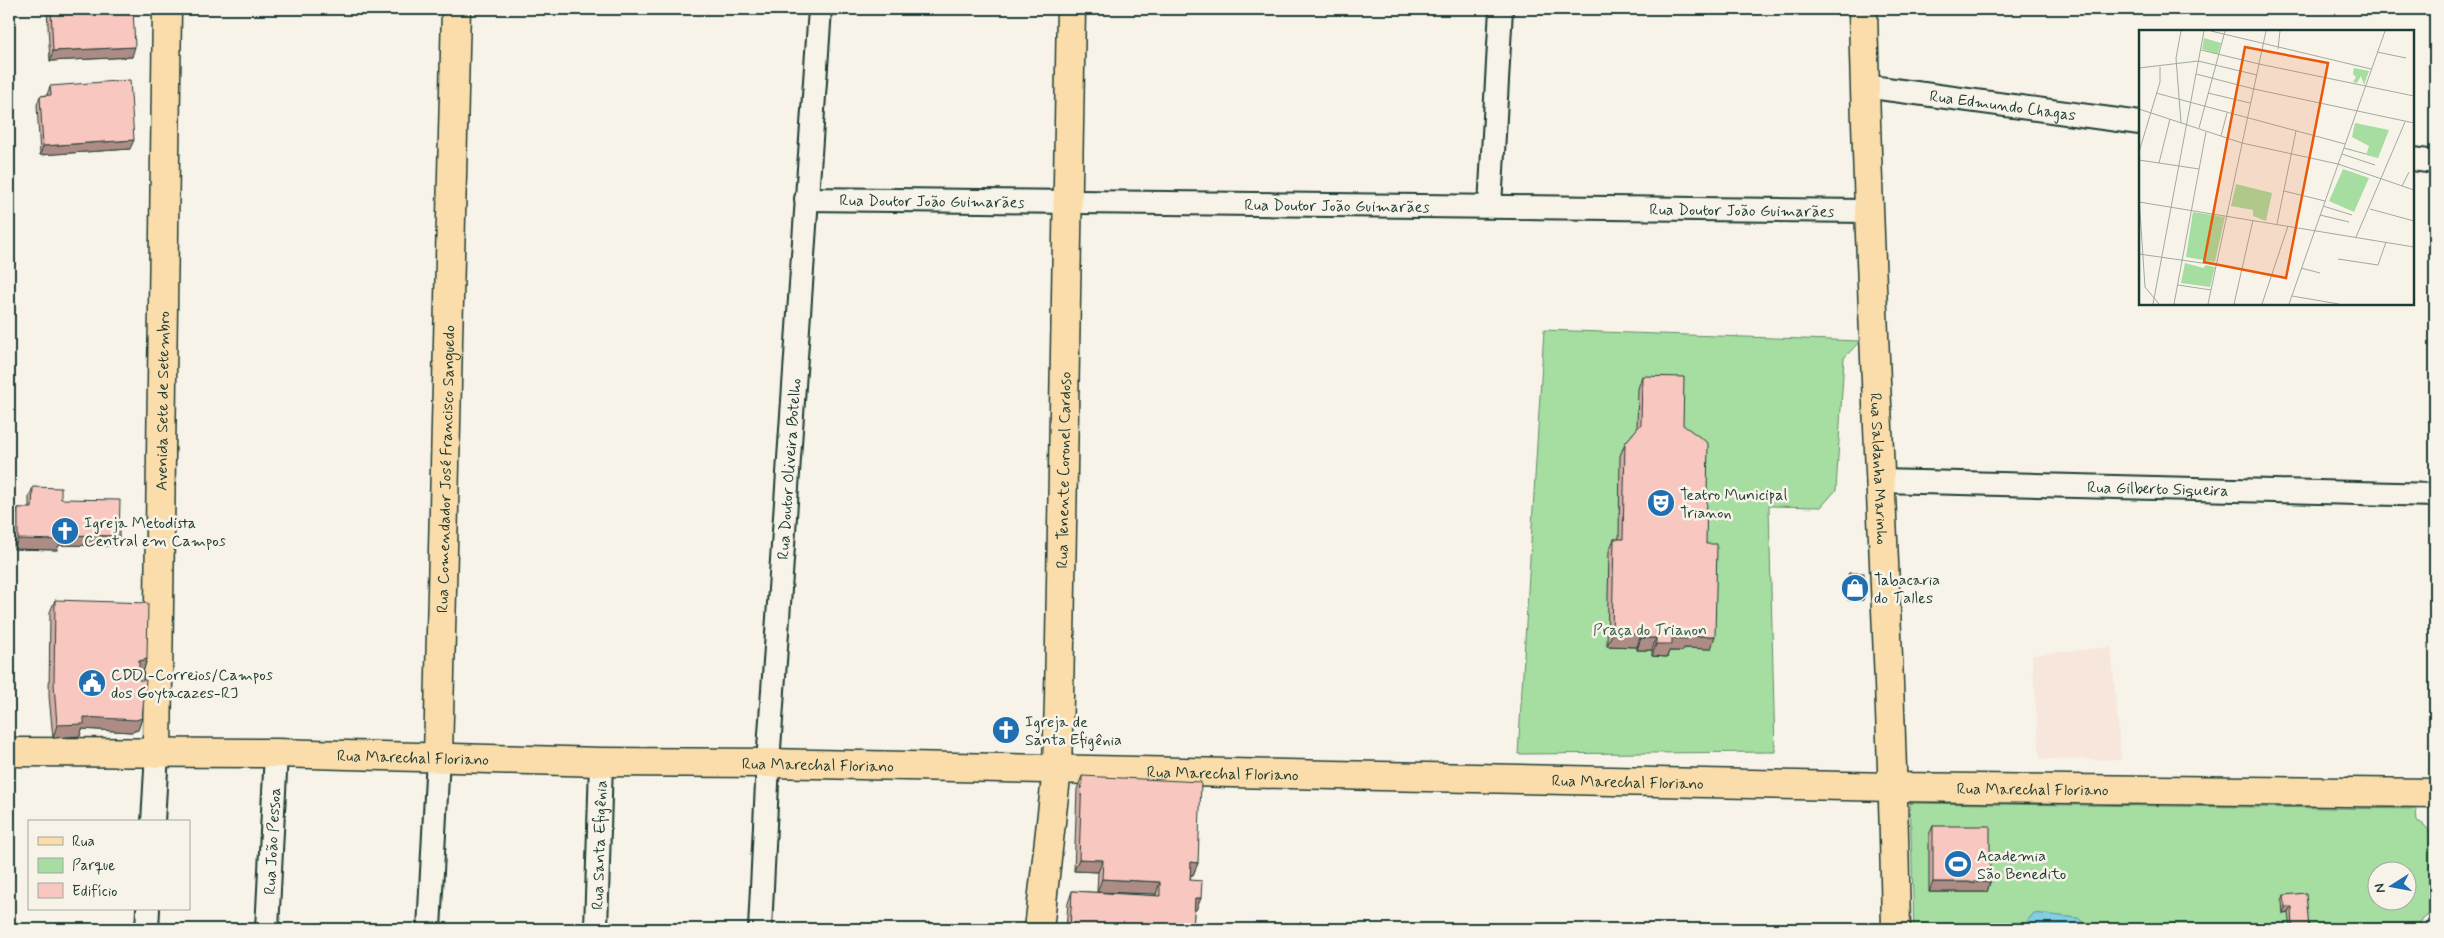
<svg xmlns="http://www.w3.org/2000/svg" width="2444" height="938" font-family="Mynerve,sans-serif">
<rect width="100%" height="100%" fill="#f7f3e8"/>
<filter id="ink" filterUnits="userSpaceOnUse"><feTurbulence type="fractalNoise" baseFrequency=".02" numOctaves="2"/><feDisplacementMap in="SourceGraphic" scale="10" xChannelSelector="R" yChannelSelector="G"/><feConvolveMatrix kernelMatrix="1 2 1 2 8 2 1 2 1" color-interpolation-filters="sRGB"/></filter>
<g filter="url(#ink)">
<polygon fill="#f7e6dc" points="2111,647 2121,760 2040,759 2032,655"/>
<g fill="#a6dda0" stroke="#628d6a" fill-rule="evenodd">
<polygon points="1544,330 1860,341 1844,358 1836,490 1821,507 1769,506 1775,752 1518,754"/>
<path d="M1910 803 2416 809 2417 821C2444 830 2435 885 2435 909L2420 922V929H1914ZM2376 870H2406V900H2376Z"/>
</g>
<polygon fill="#82cee2" stroke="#5a949c" points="2034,913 2078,918 2085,924 2085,929 2027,929 2027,921"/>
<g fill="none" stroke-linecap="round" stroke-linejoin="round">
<defs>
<g id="minor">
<path id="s1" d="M1864 86 2140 123"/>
<polyline points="2413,159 2435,162"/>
<path id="s2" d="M806 199 1868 211"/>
<polyline points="1490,206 1501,9"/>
<path id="s3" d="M1880 481 2435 495"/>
<polyline points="153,822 157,753"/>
<polyline points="147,929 148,909"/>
<path id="s4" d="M267 929 276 753"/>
<polyline points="429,929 438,757"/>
<path id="s5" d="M596 929 601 762"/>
<path id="s6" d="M760 929 768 763 820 9"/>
</g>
<g id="major">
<path id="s7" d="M1863 9C1869 316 1891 622 1896 929"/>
<path id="s8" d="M9 752 276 753 601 762 768 763 1893 787 2435 793"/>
<path id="s9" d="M157 753 167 9"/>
<path id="s10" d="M438 757 456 9"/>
<path id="s11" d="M1039 929 1057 769 1059 698 1071 9"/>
</g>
</defs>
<use href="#minor" stroke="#1f3d34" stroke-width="26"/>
<use href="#major" stroke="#1f3d34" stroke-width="31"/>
<use href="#minor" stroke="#f7f3e8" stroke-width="22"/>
<use href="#major" stroke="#fbddab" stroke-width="28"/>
</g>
<g fill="#d5aca5" stroke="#1f3d34">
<polygon points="47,9 133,9 132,57 50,61"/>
<polygon points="50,86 130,149 40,155 37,105 40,96 47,95"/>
<polygon points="1642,376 1683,425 1706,544 1711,649 1684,648 1683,651 1669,651 1667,657 1652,656 1652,650 1637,650 1637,647 1607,646 1609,551 1614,539 1619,539 1620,456 1625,443 1637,429 1638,389"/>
<polygon points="33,487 61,499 119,536 116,546 59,545 57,550 14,549 15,518 18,508 29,508 29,497"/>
<polygon points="1849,573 1864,597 1863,600 1848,600 1848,577"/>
<polygon points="55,600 147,659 143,672 139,672 142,718 138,730 131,732 82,729 80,736 53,738 49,696 50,612"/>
<polygon points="1082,776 1198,863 1193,875 1191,875 1190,880 1201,898 1196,910 1194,910 1193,929 1066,929 1068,903 1072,891 1156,896 1156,894 1097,892 1098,872 1074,871 1077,789"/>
<polygon points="1933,826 1990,882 1987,892 1929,892 1929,835"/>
<polygon points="2284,895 2309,929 2291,929 2289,913 2283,914 2282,901"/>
</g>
<g fill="#ae8c86" stroke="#1f3d34">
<polygon points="135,47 132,57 50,61 53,51"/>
<polygon points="134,140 130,149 40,155 43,146"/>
<polygon points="60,535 119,536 116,546 59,545 57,550 14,549 18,539"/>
<polygon points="1849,597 1864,597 1863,600 1848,600"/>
<polygon points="1612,634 1641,634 1637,647 1607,646"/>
<polygon points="1688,636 1715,636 1711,649 1684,648 1683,651 1669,651 1667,657 1652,656 1656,644 1672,638"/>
<polygon points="1641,638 1656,638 1652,650 1637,650"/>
<polygon points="147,659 143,672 135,674 139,661"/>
<polygon points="84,717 142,718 138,730 131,732 82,729 80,736 53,738 57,725"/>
<polygon points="1079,859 1103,860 1098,872 1074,871"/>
<polygon points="1191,862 1198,863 1193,875 1187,874"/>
<polygon points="1102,879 1160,882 1156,894 1097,892"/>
<polygon points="1933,882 1990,882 1987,892 1929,892"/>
<polygon points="1195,898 1201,898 1196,910 1191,910"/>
<polygon points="2285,907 2292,907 2289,913 2283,914"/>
</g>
<g fill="#f8c8c0" stroke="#1f3d34">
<polygon points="51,9 133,9 135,47 53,51"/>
<polygon points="130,80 134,140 43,146 40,96 51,95 50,86"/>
<polygon points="1642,376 1684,377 1683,425 1708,443 1706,544 1717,544 1715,636 1688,636 1687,639 1672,638 1672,644 1656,644 1656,638 1641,638 1641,634 1612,634 1614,539 1623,539 1625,443 1641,424"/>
<polygon points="33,487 61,488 61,499 120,500 119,536 60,535 60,540 18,539 18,508 32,508"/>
<rect x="1849" y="573" width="15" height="24"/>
<polygon points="55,600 148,603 147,659 139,661 139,680 146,680 142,718 136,720 84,717 84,724 57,725 54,684"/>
<polygon points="1082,776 1201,782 1198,863 1191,862 1190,880 1202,881 1201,898 1195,898 1193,929 1070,929 1072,891 1160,896 1160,882 1102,879 1103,860 1079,859"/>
<rect x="1933" y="826" width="57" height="56"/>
<polygon points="2306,893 2309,929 2293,929 2292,907 2285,907 2284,895"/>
<polygon points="1959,923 1984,927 1984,929 1960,929"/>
</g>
</g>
<defs>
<symbol id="theatre-disc" viewBox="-11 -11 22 22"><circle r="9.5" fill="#1f6fb2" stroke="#f7f3e8"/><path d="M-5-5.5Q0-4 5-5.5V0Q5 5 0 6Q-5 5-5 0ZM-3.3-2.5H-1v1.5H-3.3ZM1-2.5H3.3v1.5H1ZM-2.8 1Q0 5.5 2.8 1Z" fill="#fff"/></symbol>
<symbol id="church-disc" viewBox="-11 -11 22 22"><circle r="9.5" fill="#1f6fb2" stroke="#f7f3e8"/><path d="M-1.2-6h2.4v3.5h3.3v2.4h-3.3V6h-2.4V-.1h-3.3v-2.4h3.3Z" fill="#fff"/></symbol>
<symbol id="shop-disc" viewBox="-11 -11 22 22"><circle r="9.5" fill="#1f6fb2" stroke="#f7f3e8"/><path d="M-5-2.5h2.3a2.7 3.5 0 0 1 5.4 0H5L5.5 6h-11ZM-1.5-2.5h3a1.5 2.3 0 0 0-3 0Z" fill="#fff"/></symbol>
<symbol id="civic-disc" viewBox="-11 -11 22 22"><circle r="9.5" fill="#1f6fb2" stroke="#f7f3e8"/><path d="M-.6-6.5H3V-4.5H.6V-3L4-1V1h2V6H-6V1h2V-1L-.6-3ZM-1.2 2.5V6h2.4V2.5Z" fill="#fff"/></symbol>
<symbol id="stadium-disc" viewBox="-11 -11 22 22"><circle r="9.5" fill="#1f6fb2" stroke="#f7f3e8"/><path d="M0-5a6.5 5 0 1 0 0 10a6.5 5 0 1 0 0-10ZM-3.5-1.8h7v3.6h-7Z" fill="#fff"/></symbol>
</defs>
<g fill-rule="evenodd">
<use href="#theatre-disc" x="1645" y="487" width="32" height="32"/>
<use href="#church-disc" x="49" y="515" width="32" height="32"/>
<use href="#shop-disc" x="1839" y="572" width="32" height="32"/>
<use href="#civic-disc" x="76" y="667" width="32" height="32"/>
<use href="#church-disc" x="990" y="714" width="32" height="32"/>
<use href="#stadium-disc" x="1942" y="848" width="32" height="32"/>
</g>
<g text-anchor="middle" stroke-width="5" stroke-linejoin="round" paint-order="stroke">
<g font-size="16" fill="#1f3d34" stroke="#f7f3e8">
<text dy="6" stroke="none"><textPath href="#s1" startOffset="140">Rua Edmundo Chagas</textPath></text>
<text dy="6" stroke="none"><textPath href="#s2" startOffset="126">Rua Doutor João Guimarães</textPath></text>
<text dy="6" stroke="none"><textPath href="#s2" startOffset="531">Rua Doutor João Guimarães</textPath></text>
<text dy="6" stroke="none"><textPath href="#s2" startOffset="936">Rua Doutor João Guimarães</textPath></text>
<text dy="6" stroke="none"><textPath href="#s9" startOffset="352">Avenida Sete de Setembro</textPath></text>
<text dy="6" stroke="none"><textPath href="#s10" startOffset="288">Rua Comendador José Francisco Sanguedo</textPath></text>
<text dy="6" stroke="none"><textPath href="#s6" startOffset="461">Rua Doutor Oliveira Botelho</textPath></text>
<text dy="6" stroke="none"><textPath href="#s11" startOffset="460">Rua Tenente Coronel Cardoso</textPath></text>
<text dy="6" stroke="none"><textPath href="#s7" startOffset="460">Rua Saldanha Marinho</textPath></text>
<text dy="6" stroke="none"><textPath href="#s3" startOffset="278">Rua Gilberto Siqueira</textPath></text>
<text dy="6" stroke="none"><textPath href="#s8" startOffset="404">Rua Marechal Floriano</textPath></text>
<text dy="6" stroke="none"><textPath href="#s8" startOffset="809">Rua Marechal Floriano</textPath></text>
<text dy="6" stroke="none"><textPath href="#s8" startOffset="1214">Rua Marechal Floriano</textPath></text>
<text dy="6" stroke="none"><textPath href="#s8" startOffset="1619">Rua Marechal Floriano</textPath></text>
<text dy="6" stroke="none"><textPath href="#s8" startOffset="2024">Rua Marechal Floriano</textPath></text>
<text dy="6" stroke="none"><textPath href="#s4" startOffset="88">Rua João Pessoa</textPath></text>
<text dy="6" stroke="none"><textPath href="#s5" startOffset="84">Rua Santa Efigênia</textPath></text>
</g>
<g font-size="16" fill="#1f3d34" stroke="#f7f3e8" text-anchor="start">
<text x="1680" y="500">Teatro Municipal<tspan x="1680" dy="18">Trianon</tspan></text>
<text x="84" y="528">Igreja Metodista<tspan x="84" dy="18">Central em Campos</tspan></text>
<text x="1874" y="585">Tabacaria<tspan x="1874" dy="18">do Talles</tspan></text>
<text x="111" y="680">CDD -Correios/Campos<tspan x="111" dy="18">dos Goytacazes-RJ</tspan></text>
<text x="1025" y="727">Igreja de<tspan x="1025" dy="18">Santa Efigênia</tspan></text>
<text x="1977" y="861">Academia<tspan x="1977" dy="18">São Benedito</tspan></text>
</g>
<g font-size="16" fill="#3a5d4a" stroke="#f7f3e8">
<text x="1650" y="635">Praça do Trianon</text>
</g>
</g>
<g transform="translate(2139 30)">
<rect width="275" height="275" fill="#f7f3e8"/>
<path d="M65 8 82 13 79 24 63 19ZM215 38 230 41 225 55 222 46 218 53 214 52 217 47 214 44ZM216 93 250 100 239 128 227 125 230 116 213 107ZM204 139 230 148 215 182 190 171ZM97 154 133 163 127 191 114 186V180L92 176ZM54 182 86 187 76 232 47 227ZM46 233 65 238 66 235 76 237 71 257 42 253Z" fill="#a6dda0"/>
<path fill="none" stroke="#a1aaa0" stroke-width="1" d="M72 1 232 39M139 19 141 1M62 20 120 34M238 22 267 28M120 34 275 66M0 38 59 31 118 45M57 44 115 59M115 59 275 93M17 63 206 114M69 63 111 73M0 79 103 113 199 134 275 160M42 93 37 28 42 1M60 98 86 1M82 106 88 83M205 118 227 124M0 122 21 52V37M203 124 236 135M0 130 60 139M20 133 31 89M263 156 270 142M145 161 186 171M0 167 6 257 20 274M0 172 275 217M184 176 213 185M231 179 275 191M181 185 210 192M138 194 157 101M217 207 266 92M0 224 77 235M199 229 239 235 247 212M162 238 181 243M39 255 72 260M153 266 200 274M14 274 65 1M35 274 67 102M69 274 127 1M95 274 114 190M123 274 149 196M150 274 246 1"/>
<path fill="#e8590c" fill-opacity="0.15" stroke="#e8590c" stroke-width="2.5" d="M106 17 189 33 147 248 65 232Z"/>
<rect width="275" height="275" fill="none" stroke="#1f3d34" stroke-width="2.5"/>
</g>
<rect width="2444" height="938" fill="none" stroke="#f7f3e8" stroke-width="30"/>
<rect x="15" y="15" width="2414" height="908" fill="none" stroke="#1f3d34" stroke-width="2" filter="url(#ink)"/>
<rect x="28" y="820" width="162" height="90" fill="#f7f3e8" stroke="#a1aaa0"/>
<rect x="38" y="837" width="25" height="8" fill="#fbddab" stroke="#a1aaa0"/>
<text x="72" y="846" font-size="15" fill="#1f3d34">Rua</text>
<rect x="38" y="858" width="25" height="15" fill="#a6dda0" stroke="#a1aaa0"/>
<text x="72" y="870" font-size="15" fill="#1f3d34">Parque</text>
<rect x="38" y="883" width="25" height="15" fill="#f8c8c0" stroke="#a1aaa0"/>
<text x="72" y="896" font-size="15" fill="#1f3d34">Edifício</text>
<g transform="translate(2392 886) rotate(259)"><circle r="24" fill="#f7f3e8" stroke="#a1aaa0"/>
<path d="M0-4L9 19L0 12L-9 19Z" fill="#1f6fb2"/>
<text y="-8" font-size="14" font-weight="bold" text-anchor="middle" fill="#1f3d34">N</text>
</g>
</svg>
